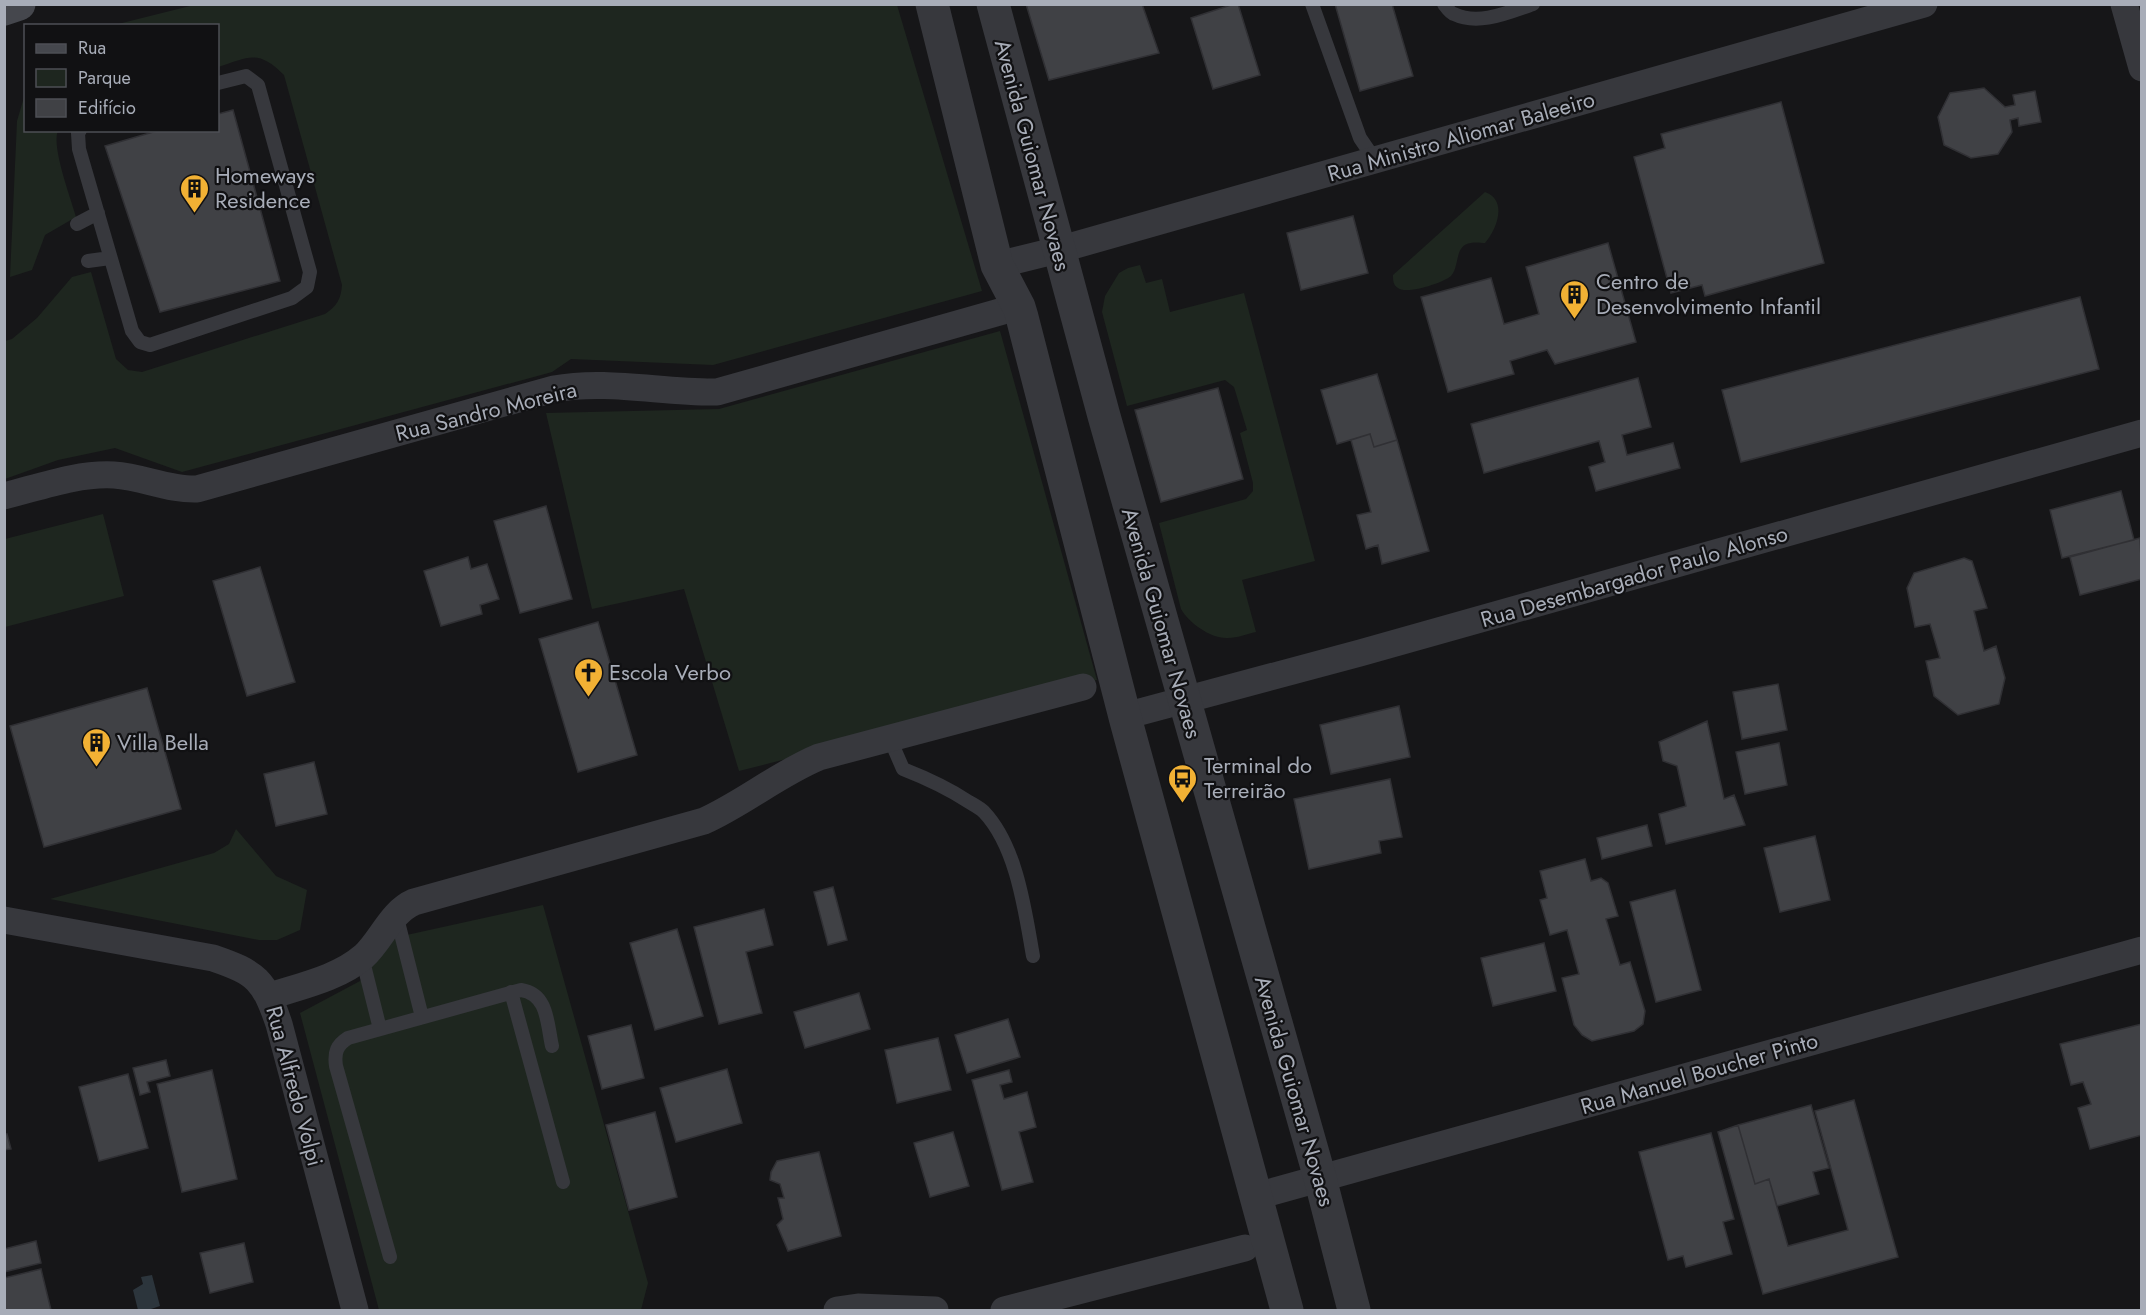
<svg xmlns="http://www.w3.org/2000/svg" width="2146" height="1315" font-family="Jost,sans-serif">
  <style>
    .green { fill: #1e261f }
    .water { fill: #2c353c }
    .building { fill: #404145; stroke: #303034; stroke-width: 1.5 }
    .lines { fill: none; stroke-linecap: round; stroke-linejoin: round }
    .service { stroke: #37383d; stroke-width: 14 }
    .minor { stroke: #37383d; stroke-width: 27 }
    .tertiary { stroke: #37383d; stroke-width: 33 }
    .secondary { stroke: #45474d; stroke-width: 33 }
    .labels { text-anchor: middle; stroke-width: 4.5; stroke-linejoin: round; paint-order: stroke }
    .street-label { font-size: 22px; fill: #a8adb8; stroke: #111113 }
    .poi-label { font-size: 22px; fill: #a8adb8; stroke: #111113; text-anchor: start }
  </style>
  <rect width="100%" height="100%" fill="#161618"/>
  <path class="green" d="M198,4L897,5L982,291L713,365L571,359L552,372L182,472L115,448L58,460L5,479V341L12,339L37,318L72,277L91,272L116,359L128,370L142,372L325,314C337,306 341,299 342,285L284,75C258,49 249,57 218,67V26L114,25Z
    M25,94L26,130L58,131C51,146 71,199 76,217L45,235L32,270L10,277L17,121Z
    M1485,192C1508,200 1497,229 1485,243C1481,243 1475,242 1471,243C1454,245 1460,266 1451,276C1443,283 1406,295 1398,288C1393,285 1393,280 1393,275Z
    M1140,265L1146,283L1162,279L1170,312L1244,293L1315,561L1242,580L1256,632C1247,634 1237,638 1228,638C1211,639 1189,623 1181,609L1159,523L1246,499L1253,491V483L1240,433L1247,430L1234,387L1225,380L1127,406L1102,312L1105,296L1119,273L1128,268Z
    M1000,331L1097,680L739,771L684,589L592,609L546,413L719,409Z
    M103,514L124,596L5,627V539Z
    M236,829L276,876L307,890L300,930L277,940H259L50,899L214,853L229,844Z
    M543,905L648,1283L641,1310H379L300,1013L360,981L393,938Z"/>
  <path class="water" d="M152,1275L160,1306L148,1310H138L133,1290L143,1284L141,1277Z"/>
  <path class="building" d="M1026,4H1142L1159,53L1049,80Z
    M1234,4H1238L1260,75L1213,89L1191,18Z
    M1335,4H1392L1413,76L1360,91Z
    M1984,88L2005,107L2015,105L2013,95L2035,91L2041,122L2019,126L2018,118L2010,120L2012,132L1998,154L1971,158L1944,145L1938,117L1950,93Z
    M1781,102L1824,263L1705,296L1702,285L1671,293L1634,157L1665,148L1661,134Z
    M233,110L280,281L160,312L105,146L160,130H218V114Z
    M1353,216L1368,273L1301,290L1287,233Z
    M1608,243L1636,342L1555,364L1547,350L1510,361L1514,374L1448,392L1421,297L1491,278L1504,324L1539,314L1526,267Z
    M2080,297L2099,369L1741,462L1722,390Z
    M1377,374L1397,440L1374,447L1370,434L1337,444L1321,390Z
    M1638,378L1651,427L1622,435L1627,455L1673,443L1680,468L1596,491L1589,467L1605,462L1599,441L1484,473L1471,424Z
    M1218,388L1243,479L1161,502L1135,410Z
    M1370,434L1374,447L1397,440L1429,551L1382,564L1378,545L1366,549L1357,515L1371,512L1351,440Z
    M2121,491L2134,540L2062,558L2050,510Z
    M546,506L572,599L520,613L494,521Z
    M2140,538L2142,579L2080,595L2070,557Z
    M468,557L471,569L487,564L499,599L480,605L482,614L441,626L424,571Z
    M1964,558L1972,561L1987,608L1974,611L1984,651L1996,646L2005,678L1999,704L1958,715L1934,696L1926,661L1940,658L1930,624L1915,627L1907,588L1914,573Z
    M260,567L295,682L247,696L213,581Z
    M598,622L637,755L578,772L539,639Z
    M1778,684L1787,730L1742,739L1733,692Z
    M147,688L181,809L44,847L10,726Z
    M1399,706L1410,757L1331,774L1320,725Z
    M1707,721L1724,799L1734,795L1745,825L1666,844L1659,814L1686,806L1677,766L1663,761L1659,742Z
    M1779,743L1787,785L1745,794L1736,752Z
    M314,762L327,814L276,826L264,774Z
    M1390,779L1402,837L1379,841L1381,853L1309,869L1294,799Z
    M1647,825L1652,846L1602,859L1597,838Z
    M1815,836L1830,900L1780,912L1764,848Z
    M1585,859L1591,881L1601,878L1608,883L1618,916L1606,919L1620,965L1630,962L1645,1011L1643,1024L1634,1031L1592,1041L1582,1035L1574,1025L1562,978L1579,974L1567,930L1550,935L1540,900L1547,898L1540,871Z
    M833,887L847,940L828,945L814,892Z
    M1675,890L1701,990L1656,1002L1630,902Z
    M764,909L773,945L746,952L762,1013L719,1024L694,927Z
    M677,929L703,1016L655,1030L630,943Z
    M1544,943L1556,991L1493,1006L1481,958Z
    M859,993L870,1029L805,1048L794,1012Z
    M1008,1019L1020,1057L967,1073L955,1035Z
    M2142,1024V1135L2090,1149L2078,1108L2091,1104L2083,1082L2071,1085L2060,1044Z
    M631,1025L644,1078L602,1089L588,1036Z
    M938,1038L951,1090L897,1103L885,1050Z
    M166,1060L170,1076L147,1082L150,1092L140,1095L133,1068Z
    M727,1069L742,1123L676,1142L660,1088Z
    M212,1070L237,1179L182,1192L157,1084Z
    M1009,1070L1012,1082L1000,1085L1004,1099L1027,1092L1036,1127L1019,1132L1033,1182L1002,1190L972,1080Z
    M128,1074L148,1148L99,1161L79,1087Z
    M1854,1100L1898,1257L1763,1294L1718,1132L1738,1125L1755,1184L1769,1179L1788,1246L1848,1230L1815,1111Z
    M1811,1105L1829,1168L1813,1172L1819,1194L1777,1206L1769,1179L1755,1184L1738,1125Z
    M655,1112L677,1197L629,1210L606,1125Z
    M953,1132L969,1186L930,1197L914,1143Z
    M1711,1133L1734,1219L1723,1222L1732,1254L1686,1267L1683,1256L1668,1260L1639,1152Z
    M4,1134H7L11,1149L4,1150Z
    M819,1152L841,1236L788,1251L777,1225L783,1219L778,1198H784L780,1184L770,1180L771,1172L777,1161Z
    M36,1241L41,1263L4,1272V1249Z
    M244,1243L253,1282L210,1293L200,1253Z
    M41,1269L51,1310H4V1278Z"/>
  <g class="lines">
    <path class="service" d="M1312,4L1360,138L1375,160
      M1444,4C1447,8 1450,13 1454,14C1479,26 1509,12 1533,4
      M80,130L78,133L79,149L132,331L140,342L150,345L292,298L307,287L310,272L258,85L246,76L218,83
      M77,224L98,213
      M88,261L110,258
      M890,739L903,769C926,778 948,788 969,802C974,805 980,808 984,812C1017,847 1025,911 1033,956
      M396,914L422,1017
      M362,957L380,1029
      M511,992L563,1182
      M390,1257L336,1066C334,1052 337,1045 348,1038L521,990C548,994 547,1023 552,1046"/>
    <path class="minor" d="M2124,4L2142,68
      M997,265L1058,250L1924,4
      M4,496C40,487 77,473 114,475C143,477 169,490 197,489L554,389C607,379 663,393 717,392L1003,311
      M1125,716L1360,653L2142,433
      M4,920L213,958C257,973 264,980 279,1024L355,1310
      M270,996C301,986 339,978 364,956C382,939 391,912 414,902L704,821C744,803 778,774 819,757L1083,687
      M1257,1196L2142,950
      M837,1310L858,1307L935,1310
      M1004,1310L1245,1248"/>
    <path class="tertiary" d="M932,4L997,265L1019,307L1022,317L1126,721L1287,1310
      M993,4L1104,416L1320,1178L1354,1310"/>
    <path class="secondary" d="M4,9L19,4"/>
  </g>
  <defs>
    <symbol id="building-pin" viewBox="-11 -11 22 30"><path d="M0 17L-7.5 6A9.5 9.5 0 1 1 7.5 6Z" fill="#f2b134" stroke="#111113"/><path d="M-4-6H4V6H1V3H-1V6H-4ZM-2.5-4.3h1.7v1.8h-1.7ZM.8-4.3h1.7v1.8H.8ZM-2.5-1h1.7V.8h-1.7ZM.8-1h1.7V.8H.8Z" fill="#111"/></symbol>
    <symbol id="church-pin" viewBox="-11 -11 22 30"><path d="M0 17L-7.5 6A9.5 9.5 0 1 1 7.5 6Z" fill="#f2b134" stroke="#111113"/><path d="M-1.2-6h2.4v3.5h3.3v2.4h-3.3V6h-2.4V-.1h-3.3v-2.4h3.3Z" fill="#111"/></symbol>
    <symbol id="bus-pin" viewBox="-11 -11 22 30"><path d="M0 17L-7.5 6A9.5 9.5 0 1 1 7.5 6Z" fill="#f2b134" stroke="#111113"/><path d="M-5-6H5V4H4V6H2V4H-2V6H-4V4H-5ZM-3.5-4V0h7V-4ZM-3.5 1.2v1.5H-2V1.2ZM2 1.2v1.5H3.5V1.2Z" fill="#111"/></symbol>
  </defs>
  <g fill-rule="evenodd">
    <use href="#building-pin" x="178" y="172" width="33" height="45"/>
    <use href="#building-pin" x="1558" y="278" width="33" height="45"/>
    <use href="#church-pin" x="572" y="656" width="33" height="45"/>
    <use href="#building-pin" x="80" y="726" width="33" height="45"/>
    <use href="#bus-pin" x="1166" y="762" width="33" height="45"/>
  </g>
  <g class="labels">
    <g class="street-label">
      <text transform="translate(1461 136) rotate(-16)" y="8">Rua Ministro Aliomar Baleeiro</text>
      <text transform="translate(1033 155) rotate(75)" y="8">Avenida Guiomar Novaes</text>
      <text transform="translate(486 411) rotate(-14)" y="8">Rua Sandro Moreira</text>
      <text transform="translate(1634 576) rotate(-16)" y="8">Rua Desembargador Paulo Alonso</text>
      <text transform="translate(1162 623) rotate(74)" y="8">Avenida Guiomar Novaes</text>
      <text transform="translate(1699 1073) rotate(-16)" y="8">Rua Manuel Boucher Pinto</text>
      <text transform="translate(295 1086) rotate(75)" y="8">Rua Alfredo Volpi</text>
      <text transform="translate(1295 1091) rotate(74)" y="8">Avenida Guiomar Novaes</text>
    </g>
    <g class="poi-label">
      <text x="215" y="183">Homeways<tspan x="215" dy="25">Residence</tspan></text>
      <text x="1596" y="289">Centro de<tspan x="1596" dy="25">Desenvolvimento Infantil</tspan></text>
      <text x="609" y="680">Escola Verbo</text>
      <text x="117" y="750">Villa Bella</text>
      <text x="1204" y="773">Terminal do<tspan x="1204" dy="25">Terreirão</tspan></text>
    </g>
  </g>
  <rect width="2146" height="1315" fill="none" stroke="#a8adb8" stroke-width="12"/>
  <rect x="24" y="24" width="195" height="108" fill="#111113" stroke="#4d4f55" stroke-width="1.5"/>
  <rect x="36" y="44" width="30" height="9" fill="#45474d" stroke="#4d4f55" stroke-width="1.5"/>
  <text x="78" y="54" font-size="18" fill="#a8adb8">Rua</text>
  <rect x="36" y="69" width="30" height="18" fill="#1e261f" stroke="#4d4f55" stroke-width="1.5"/>
  <text x="78" y="84" font-size="18" fill="#a8adb8">Parque</text>
  <rect x="36" y="99" width="30" height="18" fill="#404145" stroke="#4d4f55" stroke-width="1.5"/>
  <text x="78" y="114" font-size="18" fill="#a8adb8">Edifício</text>
</svg>
